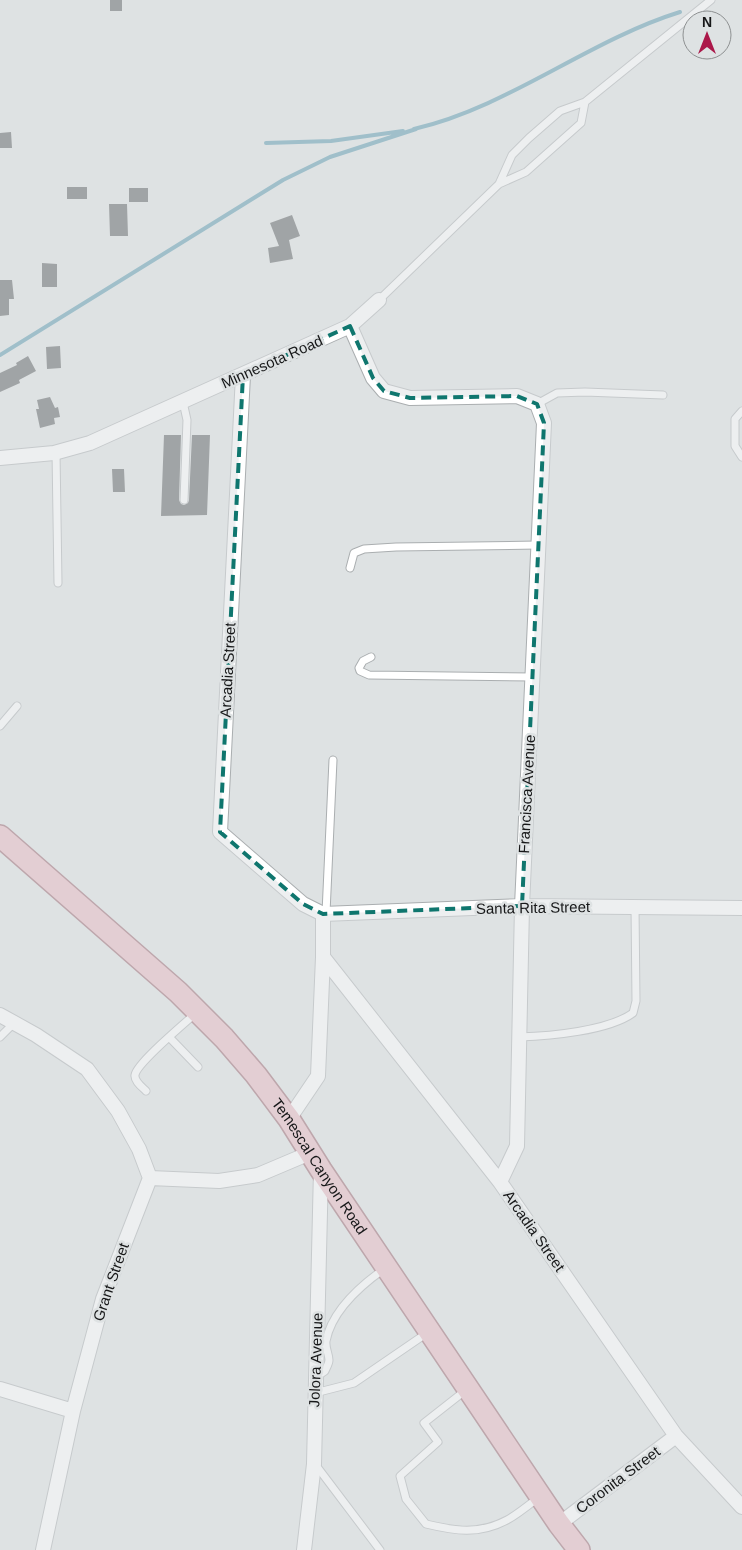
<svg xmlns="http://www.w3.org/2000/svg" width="742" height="1550" font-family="Helvetica,sans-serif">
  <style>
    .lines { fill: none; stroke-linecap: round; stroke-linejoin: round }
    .stream { stroke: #5496ab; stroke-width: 4 }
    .building { fill: #565a5b }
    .service-casing { stroke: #aaaeb0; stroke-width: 9 }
    .minor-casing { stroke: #aaaeb0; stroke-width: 16 }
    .primary-casing { stroke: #965f69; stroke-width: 24 }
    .service { stroke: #fff; stroke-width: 7 }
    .minor { stroke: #fff; stroke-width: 14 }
    .primary { stroke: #e9b6bf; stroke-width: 21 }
    .marked { fill: none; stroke: #0f766e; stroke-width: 4; stroke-dasharray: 10 6; stroke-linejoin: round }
    .labels { text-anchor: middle; stroke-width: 5; stroke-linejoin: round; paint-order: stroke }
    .street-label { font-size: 15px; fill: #171819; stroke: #dee2e3 }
  </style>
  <rect width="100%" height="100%" fill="#dee2e3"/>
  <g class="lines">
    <path class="stream" d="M414,129C509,107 587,41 680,12
      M266,143L331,141L403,131
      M0,355L283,180L330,157L416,129"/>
  </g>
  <path class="building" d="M110,0H122V11H110Z
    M11,132L12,148H0V133Z
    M67,187H87V199H67Z
    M129,188H148V202H129Z
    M109,204H127L128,236H110Z
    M292,215L300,236L289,240L293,259L270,263L268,248L279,246L270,223Z
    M42,263L57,264V287H42Z
    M0,280H12L14,299H9V315L0,316Z
    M60,346L61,368L47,369L46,347Z
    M28,356L36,371L19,380L20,383L0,392V373L17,365L16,363Z
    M50,397L55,408L58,407L60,417L54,418L55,424L40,428L36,409H39L37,400Z
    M164,435H181L179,500L181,504L184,505L188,503L189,500L192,435H210L207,515L161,516Z
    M112,469H124L125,492H113Z"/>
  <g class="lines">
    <defs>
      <path id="service" d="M499,184L512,155L529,138L560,111L585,102L711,0
        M379,300L499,184L526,172L581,123L585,102
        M183,402L187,420L184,500
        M537,404L557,393L585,392L663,395
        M742,411L735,419V446L742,457
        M56,452L58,583
        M350,568L354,553L364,549L396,547L538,545
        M371,657L363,661L359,668L360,671L369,675L532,677
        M0,726L17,706
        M326,913L333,760
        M0,1037L14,1023
        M519,1037C550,1036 608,1031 633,1013L636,1001L635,907
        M170,1038L198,1067
        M146,1091C142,1087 134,1081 135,1075C137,1063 184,1024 196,1013
        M316,1377L325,1371C326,1368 329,1364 329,1360C329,1354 325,1348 326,1341C332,1310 360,1286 384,1269
        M466,1390L424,1423L438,1442L400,1476L406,1499L426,1524C455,1531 479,1535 507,1520C518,1514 529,1505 539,1497
        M315,1393L354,1383L427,1333
        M315,1464L380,1550"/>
      <path id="minor" d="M350,326L373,378L384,391L410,398L517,396L537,404L544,423L522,906L517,1146L500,1182
        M243,375L220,832L303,904L323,914
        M0,458L54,453L90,443L350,326L379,300
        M323,914L522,906L742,908
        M323,957L500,1182L676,1436L742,1507
        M0,1015L36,1035L87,1069L118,1111L139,1149L150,1178
        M289,1119L318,1076L323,957V914
        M150,1178L219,1181L258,1175L310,1153
        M0,1389L73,1411
        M559,1524L676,1436
        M43,1550L73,1411L103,1299L150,1178
        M304,1550L314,1464L321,1170"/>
      <g id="primary">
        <path id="s1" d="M0,836L178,992L224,1038L256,1075L289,1119L321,1170L559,1524L579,1550"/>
      </g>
    </defs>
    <use href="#service" class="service-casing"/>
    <use href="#minor" class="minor-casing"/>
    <use href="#primary" class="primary-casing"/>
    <use href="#service" class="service"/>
    <use href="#minor" class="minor"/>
    <use href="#primary" class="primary"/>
  </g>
  <path d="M0 0H742V1550H0ZM350,326L373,378L384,391L410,398L517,396L537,404L544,423L522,906L323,914L303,904L220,832L243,375Z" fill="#dee2e3" fill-opacity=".55" fill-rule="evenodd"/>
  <path class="marked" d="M350,326L373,378L384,391L410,398L517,396L537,404L544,423L522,906L323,914L303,904L220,832L243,375Z"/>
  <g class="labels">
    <g class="street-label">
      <text transform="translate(272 362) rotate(-24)" y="5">Minnesota Road</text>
      <text transform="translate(228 670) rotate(-87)" y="5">Arcadia Street</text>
      <text transform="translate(527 794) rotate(-87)" y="5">Francisca Avenue</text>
      <text transform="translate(533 908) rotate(-1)" y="5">Santa Rita Street</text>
      <text dy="5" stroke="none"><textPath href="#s1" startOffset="462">Temescal Canyon Road</textPath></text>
      <text transform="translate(534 1231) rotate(55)" y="5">Arcadia Street</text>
      <text transform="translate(111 1282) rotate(-71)" y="5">Grant Street</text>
      <text transform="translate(316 1360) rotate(-88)" y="5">Jolora Avenue</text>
      <text transform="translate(618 1480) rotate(-37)" y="5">Coronita Street</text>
    </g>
  </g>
  <g transform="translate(707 35)"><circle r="24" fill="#dee2e3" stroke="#8e9192"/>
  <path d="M0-4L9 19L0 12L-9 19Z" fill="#ab1749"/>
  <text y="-8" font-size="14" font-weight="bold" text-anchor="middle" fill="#171819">N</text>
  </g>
</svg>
